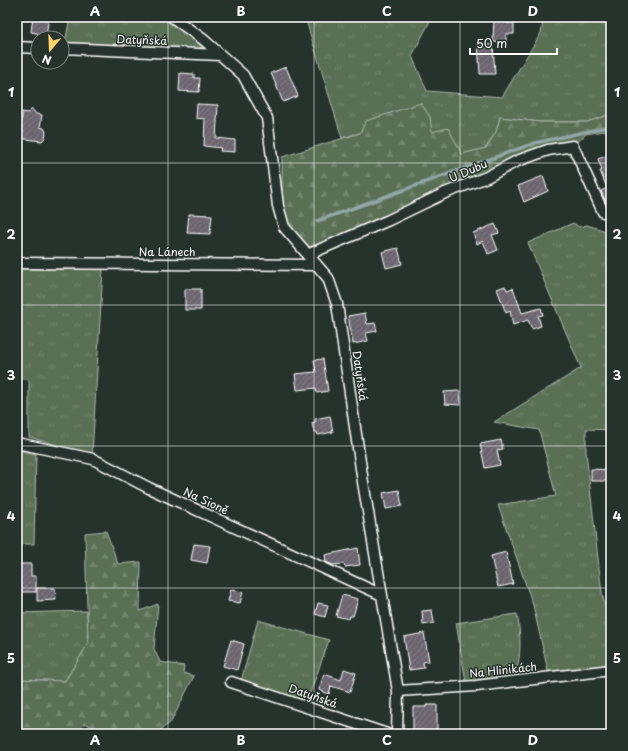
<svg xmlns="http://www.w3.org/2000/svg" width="628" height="751" font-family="'Playpen Sans',sans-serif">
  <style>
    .grass { fill: url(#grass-tufts); stroke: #acb8aa }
    .forest { fill: url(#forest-firs); stroke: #acb8aa }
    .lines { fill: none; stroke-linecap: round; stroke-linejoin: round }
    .stream { stroke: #91a7a6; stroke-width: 3.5 }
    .building { fill: url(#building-hatch); stroke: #fff }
    .street-casing { stroke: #fff; stroke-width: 13 }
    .street { stroke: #26332d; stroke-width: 10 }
    .grid { fill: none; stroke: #fff; stroke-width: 1; stroke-opacity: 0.55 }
    .labels { text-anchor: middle; stroke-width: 3; stroke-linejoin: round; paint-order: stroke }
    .street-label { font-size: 11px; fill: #fff; stroke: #26332d }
    .neatline { fill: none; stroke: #fff; stroke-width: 1.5 }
    .grid-label { font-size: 13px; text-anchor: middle; font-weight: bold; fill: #fff }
  </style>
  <defs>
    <pattern id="grass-tufts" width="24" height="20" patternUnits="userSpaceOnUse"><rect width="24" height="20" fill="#5a7055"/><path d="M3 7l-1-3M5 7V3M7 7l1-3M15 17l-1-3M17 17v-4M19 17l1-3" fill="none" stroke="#73856e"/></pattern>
    <pattern id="forest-firs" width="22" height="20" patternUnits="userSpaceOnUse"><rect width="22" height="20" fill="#5a7055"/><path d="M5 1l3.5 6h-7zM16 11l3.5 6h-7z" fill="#73856e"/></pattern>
    <pattern id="building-hatch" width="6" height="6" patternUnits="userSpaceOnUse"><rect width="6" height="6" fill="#6c656f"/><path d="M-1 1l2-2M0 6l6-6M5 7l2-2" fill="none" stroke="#827c85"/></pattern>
  </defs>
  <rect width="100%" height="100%" fill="#26332d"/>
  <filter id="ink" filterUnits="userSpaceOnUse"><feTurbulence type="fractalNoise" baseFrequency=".025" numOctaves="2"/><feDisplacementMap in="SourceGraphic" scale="8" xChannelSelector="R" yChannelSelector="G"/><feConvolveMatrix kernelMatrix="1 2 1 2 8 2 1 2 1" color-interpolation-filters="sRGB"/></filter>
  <g filter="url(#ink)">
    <path class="grass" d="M70,17H164L196,37L203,50L65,43Z
      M305,17H432L412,56L427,91L502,97L541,33L544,17H611V114L587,122H540L500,117L496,132L486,148L462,154L432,132L360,133L342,138Z
      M573,223L579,227L587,225L609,232L611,226V430L586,429V452L602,594L611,627V669L548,671L533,605L498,505L556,496L539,430L494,422L581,368L528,243Z
      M17,269H103L92,455L29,437V380L17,378Z
      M17,450L36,454L34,544H17Z
      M87,611L88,644L65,681L17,679V613Z
      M517,614C521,635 522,658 514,679L466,682L456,623Z
      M258,620L329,640L307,702L241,681Z"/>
    <path class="forest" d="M421,103L430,117L432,132L448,128L462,154L486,148L496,132L500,117L540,122H587L611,114V130L586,134L573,146L548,150L307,255L282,213V157L360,133L366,121Z
      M106,531L118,564L141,562L140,611L158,604L154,649L160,662L184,666L183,673L194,676L171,722L155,734H109L84,723L78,734H17V679L65,681L88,644L85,533Z"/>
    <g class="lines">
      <path class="stream" d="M317,221L535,143L611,126"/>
    </g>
    <path class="building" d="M33,17H49L46,35L31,32Z
      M494,17H507V23H514V34H506V42H493Z
      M478,44L493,45L495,74H480Z
      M286,67L298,96L283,102L271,73Z
      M180,73L194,74V78H200L199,92L179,91Z
      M197,104L218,105L216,138L235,140V152L220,151L221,148L204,146L205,119L196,118Z
      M32,109L36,114L42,115L40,127L44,128L46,132L45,138L42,141L17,138V125L19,119H22V112L28,113Z
      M611,154V200L606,202L601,191L607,188L600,171L602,170L598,159Z
      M543,176L548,191L524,202L518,186Z
      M189,214L212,215L210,234L187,233Z
      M495,224L499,233L492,235L498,250L488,254L483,241L477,244L473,233Z
      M398,248L402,264L386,268L382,252Z
      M505,286L507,290L513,288L522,313L541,308L543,315L538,316L541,326L532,329L528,320L513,325L510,311L506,313L497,289Z
      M185,289H201V310H185Z
      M365,313L367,324L375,323L377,331L366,333L368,341L353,344L348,316Z
      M323,359L328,391L317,393L316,388L297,390L295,374L316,372L314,360Z
      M460,391L461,405L445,404L444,392Z
      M330,416L333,432L318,435L317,432H314L312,423L315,422V419Z
      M501,440L503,449L497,450L500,465L485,468L480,444Z
      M591,469L611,470V481H591Z
      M399,490L402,506L386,509L383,493Z
      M194,544L210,546L207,563L191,560Z
      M358,548L360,565L345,567L344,564L333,565L326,562L325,555Z
      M506,552L513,584L498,587L491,556Z
      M17,564H31V576H36V592H17Z
      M37,588H55L56,600L37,601Z
      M231,590L243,592L240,603L228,601Z
      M342,595L358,599L353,616H350L349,619L336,616Z
      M318,603L328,605L325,617L315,614Z
      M432,610L434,623L423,625L422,611Z
      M424,633L429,661L423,662L424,668L409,670L404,637Z
      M231,640L244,644L237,670L223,666Z
      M344,669L356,673L350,692L331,686L329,694L319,690L324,674L341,680Z
      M426,705H437V730H432V734H422V730L413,731V707H426Z"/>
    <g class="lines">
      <defs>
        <path id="street" d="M172,17L204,40L243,75L267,118L278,206L284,227L328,278L337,304L363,482L398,691L397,734
          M17,47L38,48
          M62,48L220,55
          M307,255L389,220L445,193L487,177L517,161L548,150L573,146L603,212
          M17,263L316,265
          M17,443L93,459L149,488L382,595
          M231,682L387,734
          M398,691L476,686L611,670"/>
      </defs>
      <use href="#street" class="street-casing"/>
      <use href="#street" class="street"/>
    </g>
  </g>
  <path class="grid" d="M168,17V734M314,17V734M460,17V734M17,163H611M17,305H611M17,446H611M17,588H611"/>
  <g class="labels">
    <g class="street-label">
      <text transform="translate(142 40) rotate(2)" y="4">Datyňská</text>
      <text transform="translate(468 171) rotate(-23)" y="4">U Dubu</text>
      <text x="167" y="256">Na Lánech</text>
      <text transform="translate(360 376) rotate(82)" y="4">Datyňská</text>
      <text transform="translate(206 501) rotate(25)" y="4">Na Sioně</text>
      <text transform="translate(503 670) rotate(-6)" y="4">Na Hlinikách</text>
      <text transform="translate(313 696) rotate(19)" y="4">Datyňská</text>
    </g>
  </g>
  <rect width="628" height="751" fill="none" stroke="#26332d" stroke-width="44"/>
  <g transform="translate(50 50) rotate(199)"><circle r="19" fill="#26332d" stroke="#7d8581"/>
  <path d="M0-3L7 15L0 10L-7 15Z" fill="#ffd166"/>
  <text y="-6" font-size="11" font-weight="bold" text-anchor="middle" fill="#ffffff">N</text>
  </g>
  <path d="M470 48v6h87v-6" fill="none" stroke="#ffffff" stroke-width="2"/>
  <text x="476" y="48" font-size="12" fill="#ffffff" stroke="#26332d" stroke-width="3" paint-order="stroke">50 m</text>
  <rect x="22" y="22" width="584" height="707" class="neatline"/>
  <g class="grid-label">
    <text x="95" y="16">A</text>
    <text x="241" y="16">B</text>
    <text x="387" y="16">C</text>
    <text x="533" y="16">D</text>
    <text x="11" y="97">1</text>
    <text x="617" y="97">1</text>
    <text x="11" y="239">2</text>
    <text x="617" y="239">2</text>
    <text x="11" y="380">3</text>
    <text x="617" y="380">3</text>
    <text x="11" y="521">4</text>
    <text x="617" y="521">4</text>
    <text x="11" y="663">5</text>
    <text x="617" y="663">5</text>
    <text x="95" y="745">A</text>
    <text x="241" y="745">B</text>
    <text x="387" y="745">C</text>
    <text x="533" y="745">D</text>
  </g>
</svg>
